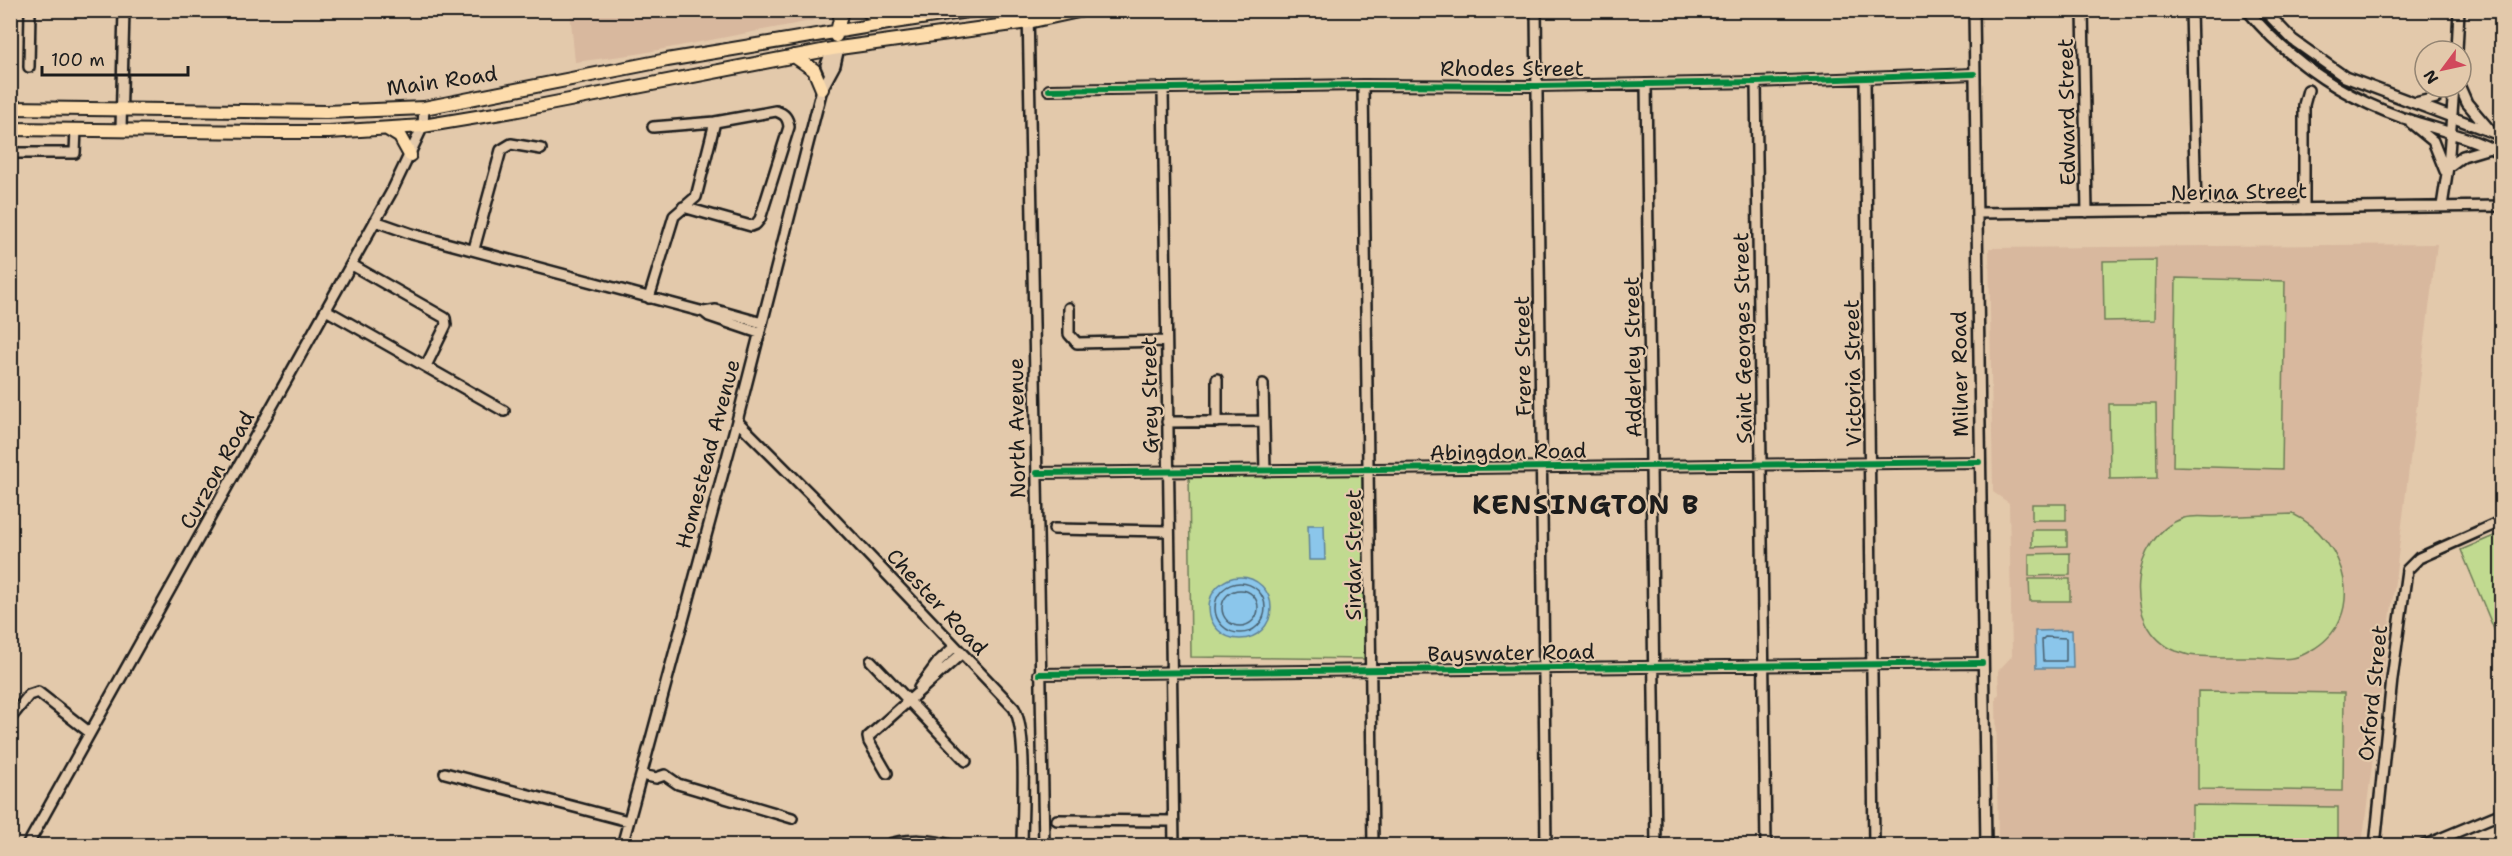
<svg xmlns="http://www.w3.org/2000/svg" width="2512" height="856" font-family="'Shantell Sans',sans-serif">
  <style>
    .built { fill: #d8b89e }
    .green { fill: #c1da90; stroke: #6e7b56; stroke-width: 1.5 }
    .water { fill: #8bc6eb; stroke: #5f8298; stroke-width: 1.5 }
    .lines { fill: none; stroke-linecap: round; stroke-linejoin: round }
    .shore { stroke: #48606f; stroke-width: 1.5 }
    .minor-casing { stroke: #1c1c1c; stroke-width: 14 }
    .major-casing { stroke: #1c1c1c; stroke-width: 16 }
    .minor { stroke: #e3c9ab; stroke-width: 9 }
    .major { stroke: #fddcac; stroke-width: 12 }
    .cycleway-casing { stroke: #e3c9ab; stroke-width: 10 }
    .cycleway { stroke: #00873e; stroke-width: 6 }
    .labels { text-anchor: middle; stroke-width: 4.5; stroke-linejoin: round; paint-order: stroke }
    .street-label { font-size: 21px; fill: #1c1c1c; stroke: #e3c9ab }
    .district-label { font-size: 27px; font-weight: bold; letter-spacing: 1.5px; fill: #1c1c1c; stroke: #e3c9ab }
  </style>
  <rect width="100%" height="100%" fill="#e3c9ab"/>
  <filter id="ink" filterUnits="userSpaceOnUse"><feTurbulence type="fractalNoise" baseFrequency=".0167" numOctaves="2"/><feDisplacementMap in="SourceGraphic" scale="12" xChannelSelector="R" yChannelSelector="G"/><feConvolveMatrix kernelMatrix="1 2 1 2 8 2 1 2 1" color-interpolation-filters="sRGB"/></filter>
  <g filter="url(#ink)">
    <path class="built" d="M570,11V10L831,11L825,16L811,21L637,54L575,62Z
      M2437,244L2362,845H1998L1996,697L1999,694L1998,671L2012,656L2009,503L1993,492L1989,248Z"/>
    <path class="green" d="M2156,260L2155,320L2104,321L2103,261Z
      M2176,278L2285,281L2282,469L2173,466Z
      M2109,404H2156L2157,478L2110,479Z
      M1372,466L1369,659L1191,657L1189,469Z
      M2032,504H2066V520H2032Z
      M2293,514C2346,539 2370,618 2310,651C2305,654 2299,657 2293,658C2282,660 2268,658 2257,657C2235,657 2211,658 2189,655C2185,654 2180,652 2176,651C2121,628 2129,536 2184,518C2193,515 2206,517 2216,517C2241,516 2267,515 2293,514Z
      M2032,530H2067V546L2032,547Z
      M2501,533V646L2461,550Z
      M2070,553V575L2029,576V554Z
      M2029,579H2070V601H2030Z
      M2198,691L2344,693L2343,791L2198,789Z
      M2192,805L2338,807V845H2192Z"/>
    <path class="water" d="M1308,525H1324L1325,560H1309Z
      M1209 608a31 31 0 1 1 62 0a31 31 0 1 1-62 0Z
      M2072,630L2073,668H2036L2035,631Z"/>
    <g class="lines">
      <path class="shore" d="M1215 608a25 25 0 1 1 50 0a25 25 0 1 1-50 0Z
        M1222 608a18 18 0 1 1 36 0a18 18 0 1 1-36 0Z
        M2045,637L2066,638V661H2043L2042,640Z"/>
      <defs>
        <path id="minor" d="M1028,10L1044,846
          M1536,10L1546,846
          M1974,10L1986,846
          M2083,10L2087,212
          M2191,10L2196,210
          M2247,10C2289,61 2341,96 2403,118C2437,129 2470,137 2502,154
          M2264,10L2293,40L2345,77L2502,136
          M2457,51L2459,10
          M29,67L30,10
          M829,72L826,65L832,49
          M1865,79L1874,846
          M1756,82L1766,846
          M1646,84L1656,846
          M1363,85L1373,846
          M2460,87L2467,103L2489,129
          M1163,89L1174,846
          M1049,90L1363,85L1537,86L1756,82L1974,74
          M2415,103L2436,98L2446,87
          M2411,123L2433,141L2445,171
          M653,127L715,122
          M121,129L124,10
          M10,153H75L76,129
          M2448,167L2463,156L2490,148
          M2442,206L2448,167L2454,87
          M2304,209V105L2308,90
          M1977,213L2502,206
          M375,221L412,234L704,312L709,316L759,333
          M474,249L501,150L511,144L541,149
          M352,265L445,318L446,325L426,366
          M649,298L674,216L696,197L715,122L776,111C785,114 788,118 789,127L760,219L756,224L751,226L683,207
          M1069,308V334L1077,343L1166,341
          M326,310L504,411
          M704,312L716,310L762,323
          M1263,384L1265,471
          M737,421L820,504L1014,708C1028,732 1022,815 1022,846
          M1167,422L1264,421
          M1217,422V379
          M1037,473L1979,462
          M1054,529L1168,531
          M871,661L966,761
          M1039,674L1982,663
          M919,688L939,661L954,647
          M10,719L29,695L38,692L89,732
          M445,773L628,821
          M887,773L869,742L868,737L961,654
          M642,775L656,778L665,775L678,784L792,818
          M1057,820L1173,821
          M27,846L392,191L423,126L424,108
          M622,846L737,421L822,89L835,65L839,48
          M885,846C903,838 935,839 953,846
          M2375,846L2392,679L2407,570L2419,558L2502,521
          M2423,846L2502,813"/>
        <path id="major" d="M866,10L879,19L889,21
          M836,36L842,10
          M794,56L814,70L822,89
          M10,108L326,112L424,108L667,60L894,22L974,10
          M10,129L271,132H329L423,126L513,111L832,49L1028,22L1083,10
          M387,129L400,137L410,155"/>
      </defs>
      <use href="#minor" class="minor-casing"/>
      <use href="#major" class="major-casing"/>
      <use href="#minor" class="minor"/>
      <use href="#major" class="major"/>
      <defs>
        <path id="cycleway" d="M1049,90L1363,85L1537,86L1756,82L1974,74
          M1037,473L1979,462
          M1039,674L1982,663"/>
      </defs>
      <use href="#cycleway" class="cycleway-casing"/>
      <use href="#cycleway" class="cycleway"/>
    </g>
  </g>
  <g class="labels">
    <g class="street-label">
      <text x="1512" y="76">Rhodes Street</text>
      <text transform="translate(442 81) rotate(-8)" y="7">Main Road</text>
      <text transform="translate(2067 112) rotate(-91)" y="7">Edward Street</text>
      <text transform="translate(2239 192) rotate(-1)" y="7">Nerina Street</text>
      <text transform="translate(1743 338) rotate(-91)" y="7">Saint Georges Street</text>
      <text transform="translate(1523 356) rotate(-91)" y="7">Frere Street</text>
      <text transform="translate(1633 357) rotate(-91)" y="7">Adderley Street</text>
      <text transform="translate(1853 373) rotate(-91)" y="7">Victoria Street</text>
      <text transform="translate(1960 374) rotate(-91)" y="7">Milner Road</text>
      <text transform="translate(1150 395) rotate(-91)" y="7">Grey Street</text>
      <text transform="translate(1017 428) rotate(-91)" y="7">North Avenue</text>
      <text transform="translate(1508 452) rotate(-1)" y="7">Abingdon Road</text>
      <text transform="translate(708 454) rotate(-75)" y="7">Homestead Avenue</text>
      <text transform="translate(217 470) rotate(-61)" y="7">Curzon Road</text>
      <text transform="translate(1354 555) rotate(-90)" y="7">Sirdar Street</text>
      <text transform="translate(937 602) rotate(47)" y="7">Chester Road</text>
      <text transform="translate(1511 653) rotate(-1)" y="7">Bayswater Road</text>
      <text transform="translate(2373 693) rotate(-84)" y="7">Oxford Street</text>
    </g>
    <g class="district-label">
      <text x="1586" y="514">KENSINGTON B</text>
    </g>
  </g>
  <rect width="2512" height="856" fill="none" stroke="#e3c9ab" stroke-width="36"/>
  <rect x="18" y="18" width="2476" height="820" fill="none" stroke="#1c1c1c" stroke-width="2" filter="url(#ink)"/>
  <g transform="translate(2443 69) rotate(237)"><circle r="28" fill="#e3c9ab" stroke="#938472" stroke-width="1.5"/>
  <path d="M0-4.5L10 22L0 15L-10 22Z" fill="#d1495b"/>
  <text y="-9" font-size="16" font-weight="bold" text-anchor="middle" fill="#1c1c1c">N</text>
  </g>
  <path d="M42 66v9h146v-9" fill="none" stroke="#1c1c1c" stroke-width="3"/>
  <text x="51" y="66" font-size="18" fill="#1c1c1c" stroke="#e3c9ab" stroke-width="4.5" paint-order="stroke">100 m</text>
</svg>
